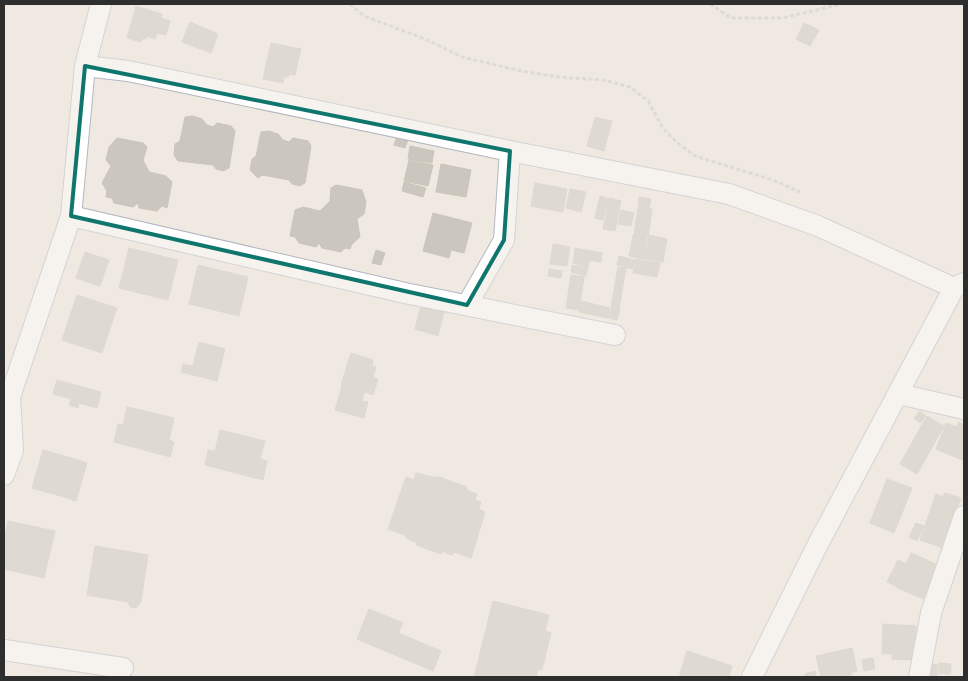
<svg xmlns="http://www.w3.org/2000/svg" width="968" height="681" font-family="'Work Sans',sans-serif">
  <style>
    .building { fill: #cbc7bf; stroke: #cbc5ba }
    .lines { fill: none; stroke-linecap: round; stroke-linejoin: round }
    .street-casing { stroke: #b4b7c1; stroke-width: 22 }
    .path { stroke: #c9c9c9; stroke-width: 3; stroke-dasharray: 4 2.5; stroke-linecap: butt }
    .street { stroke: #fff; stroke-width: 20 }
    .marked { fill: none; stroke: #0f766e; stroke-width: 4; stroke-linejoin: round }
  </style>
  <rect width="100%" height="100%" fill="#efe9e1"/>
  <path class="building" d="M136,6L162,14L161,18L170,21L166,35L157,33L155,39L147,36L146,39L143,38L141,42L127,38Z
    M190,22L218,34L211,53L182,42Z
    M804,23L819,30L810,46L796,39Z
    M271,43L301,49L295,75L289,74L288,77H284L283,83L263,79Z
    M193,116L202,119L207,125L213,127L217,123L231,126L235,131L229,168L223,171L216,169L213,165L178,161L174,155L175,144L180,141L185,117Z
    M595,117L612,121L604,151L587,146Z
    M269,131L278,134L283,140L289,142L293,138L308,141L311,146L305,183L300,186L292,184L289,180L262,175L258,178L250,170L252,159L256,156L261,132Z
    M398,133L409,137L405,148L394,145Z
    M117,138L143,143L147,147L143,160L149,172L166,176L172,182L167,208L162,206L157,211L139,208L138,203L133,207L114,203L112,198L106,197L107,191L102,183L111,166L106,160L109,147Z
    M410,146L434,151L432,163L408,159Z
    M409,160L433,165L428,186L404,181Z
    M441,164L471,170L466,197L436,192Z
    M404,182L426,188L423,197L402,191Z
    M535,183L567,189L563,212L531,206Z
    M336,185L362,190L366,202L364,214L357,219L360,237L352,244L350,249L345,248L341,252L322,248L319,243L316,247L299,243L295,237L290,236L295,210L303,207L320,211L330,201L331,188Z
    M570,189L586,192L581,212L566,208Z
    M600,196L609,199L603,220L595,218Z
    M639,197L651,199L649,208L638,206Z
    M610,198L621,201L615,231L603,229Z
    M638,207L652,209L648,237L634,235Z
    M621,210L634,213L631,226L618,224Z
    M433,213L472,223L464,253L451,250L449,258L423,251Z
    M633,235L647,237L644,259L629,256Z
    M649,235L667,239L663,262L645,259Z
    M553,244L570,247L567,266L550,264Z
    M129,248L178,260L168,300L119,288Z
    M575,248L602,253L601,262L589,260L588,267L573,263Z
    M376,250L385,253L381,265L372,263Z
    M85,252L109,260L100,286L76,278Z
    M619,256L634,260L632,269L617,265Z
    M635,259L660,263L657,277L633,273Z
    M198,265L248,277L239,316L189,304Z
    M572,265L588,268L586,276L571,272Z
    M618,267L626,268L619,309L611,307Z
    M549,269L562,271L561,278L548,276Z
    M571,275L584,277L579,310L566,308Z
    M77,295L117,308L102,353L62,340Z
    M422,301L445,308L438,336L415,329Z
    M581,301L610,308L608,318L579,312Z
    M612,308L620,310L617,320L609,318Z
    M199,342L225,349L217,381L181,372L183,364L193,366Z
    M351,353L373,360L372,366L376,367L373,377L346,368Z
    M346,369L378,379L373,395L341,385Z
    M57,380L101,392L97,408L79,403L78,408L69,405L71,399L53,394Z
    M342,386L364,393L362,401L368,402L364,418L335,410Z
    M127,407L174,418L169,440L174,442L170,457L114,442L118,424L123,425Z
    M920,411L926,416L920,423L914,418Z
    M927,416L944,426L917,474L900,464Z
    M959,422L964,425V461L936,449L946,423L957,427Z
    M220,430L265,441L260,459L267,461L263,480L205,465L208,450L215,451Z
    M43,450L64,456L53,494L32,488Z
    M65,456L87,463L76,501L54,494Z
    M416,473L436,478V476L467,487L466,490L477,494L475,500L481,502L479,509L485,512L471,558L454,552L452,555L442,551L441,554L416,545L417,543L406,538L407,536L388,529L406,477L414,480Z
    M887,479L912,488L894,533L870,523Z
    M945,493L961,498L943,548L920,540L936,494L943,497Z
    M8,521L55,531L44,578L4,569V540Z
    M916,523L924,526L917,541L909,537Z
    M95,546L148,555L141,602L136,608L130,607L128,602L87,595Z
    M911,553L938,565L923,599L896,587Z
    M898,560L906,564L896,586L887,582Z
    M493,601L549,615L545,631L551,633L542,670L538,669L536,677H474Z
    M369,609L403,623L398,633L441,651L433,671L357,639Z
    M883,624L916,626L915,660L892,659V654H882Z
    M852,648L857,671L851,673L852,677H821L816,656Z
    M687,651L732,666L729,677H679Z
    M873,658L875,669L864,671L862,660Z
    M939,663L951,664L950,674H939Z
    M931,664L938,665L937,677L929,676Z
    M815,671L816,677H805V674Z"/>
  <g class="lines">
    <defs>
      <path id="street" d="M85,66L128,71L510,151L729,194L818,226L954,288
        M71,216L405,293L615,335
        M467,305L504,240L510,151
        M899,394L964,409
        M4,396L10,397L13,450L4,475
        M10,397L71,216L85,66L101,4
        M4,650L123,668
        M752,677L818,544L954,288L964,283
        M919,677L931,613L964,516"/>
    </defs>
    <use href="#street" class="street-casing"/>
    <path class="path" d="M350,4L364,16L425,39L462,57L521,71L559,77L603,80L630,87L648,101L663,128L675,141L695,156L773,180L800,192
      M710,4L731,18H782L842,4"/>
    <use href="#street" class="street"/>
  </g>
  <path d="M0 0H968V681H0ZM85,66L510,151L504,240L467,305L71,216Z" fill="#efe9e1" fill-opacity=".55" fill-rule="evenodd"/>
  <path class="marked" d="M85,66L510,151L504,240L467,305L71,216Z"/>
  <rect width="968" height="681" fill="none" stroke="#2e2e2e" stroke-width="10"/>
</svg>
